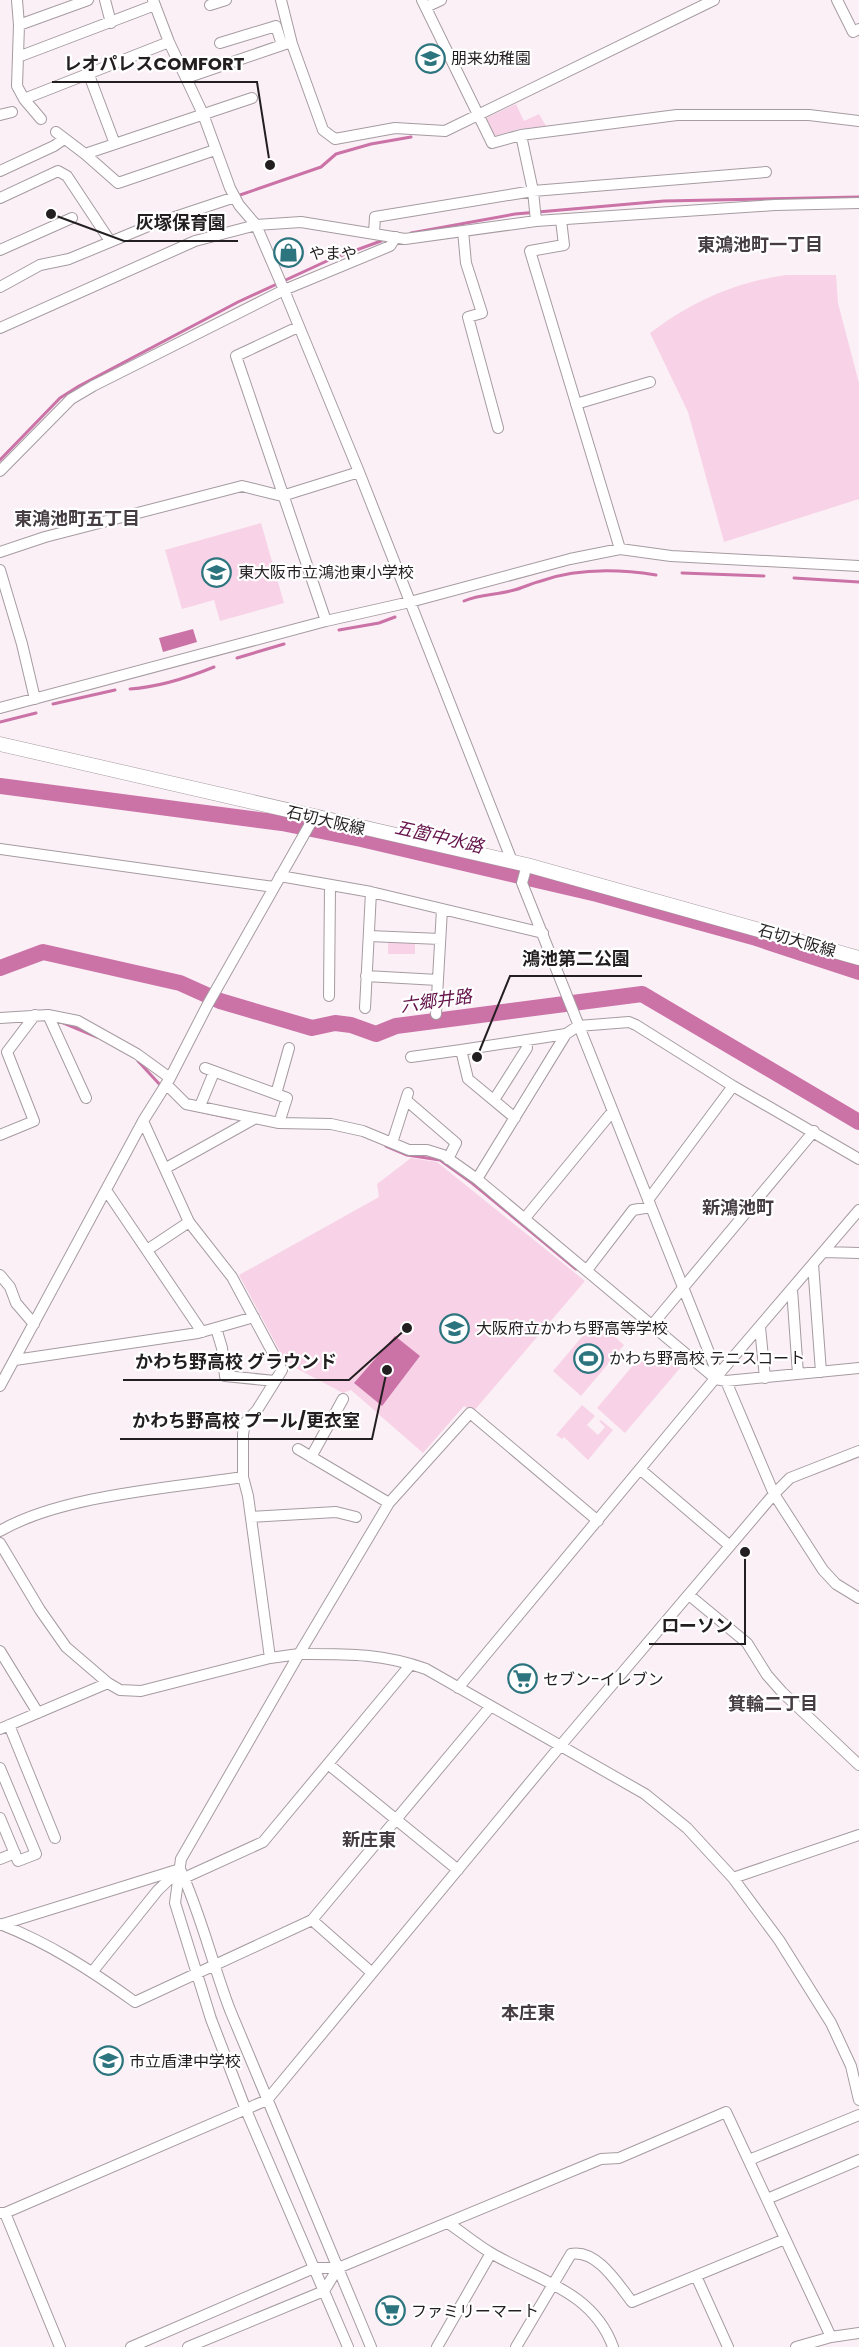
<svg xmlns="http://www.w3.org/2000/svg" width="859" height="2347" font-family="Poppins,'Noto Sans JP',sans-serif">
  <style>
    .green { fill: #f8d3e7 }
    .water { fill: #cb72a7 }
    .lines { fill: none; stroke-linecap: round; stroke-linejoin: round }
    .stream { stroke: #cb72a7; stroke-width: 3 }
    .river { stroke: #cb72a7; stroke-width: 16 }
    .minor-casing { stroke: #a59ba1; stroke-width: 12 }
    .major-casing { stroke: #a59ba1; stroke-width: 15 }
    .minor { stroke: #fff; stroke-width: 10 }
    .major { stroke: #fff; stroke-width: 14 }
    .labels { text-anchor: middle; stroke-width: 4.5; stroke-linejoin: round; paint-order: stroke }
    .poi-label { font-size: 16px; fill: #231f21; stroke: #fff; text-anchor: start }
    .street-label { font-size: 16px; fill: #231f21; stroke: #fff }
    .neighbourhood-label { font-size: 18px; font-weight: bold; fill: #453d41; stroke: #fff }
    .water-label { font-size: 18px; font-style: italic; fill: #65144b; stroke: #fff }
    .leader { fill: none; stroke: #231f21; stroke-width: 2 }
    .callout-dot { fill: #231f21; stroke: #fff; stroke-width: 2 }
    .callout-label { font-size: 18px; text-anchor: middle; font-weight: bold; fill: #231f21; stroke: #fff; stroke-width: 4.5; stroke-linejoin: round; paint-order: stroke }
  </style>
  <rect width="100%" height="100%" fill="#fbf0f6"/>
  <path class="green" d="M516,104L524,121L539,114L546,126L519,129L494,136L484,119Z
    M786,275H836L838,303L859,383V499L724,542L688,412L650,333C693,301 733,283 786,275Z
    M261,523L284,603L220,621L214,600L182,609L165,550Z
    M388,940H415V954H388Z
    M411,1158L437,1162L585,1281L473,1412L464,1406L423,1453L351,1390L343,1393L286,1363L239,1275L379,1197L377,1184Z
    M596,1320L624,1345L581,1396L553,1371Z
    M640,1357L644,1359L675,1362L681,1367L625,1433L597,1408Z
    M582,1405L595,1416L587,1425L598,1435L605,1427L599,1421L601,1420L613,1430L588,1460L564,1437L562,1439L556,1435Z"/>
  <path class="water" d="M193,629L197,642L163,652L159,638Z
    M395,1336L420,1356L382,1406L354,1383Z"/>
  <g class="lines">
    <path class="stream" d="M240,195L321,167L336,154L371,144L411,137
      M411,233L515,214L664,201L859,197
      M0,460L60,398L79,386L238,302L329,260L381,241
      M682,573L764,576
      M794,578L859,582
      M464,601C480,594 498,595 514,590C523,588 532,583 541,581C578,568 618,569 656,575
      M339,630L379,623L395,617
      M237,658L284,644
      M130,689C159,687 187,678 214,667
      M53,704L115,690
      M0,722L36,713
      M61,1022L97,1037
      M138,1061L162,1087
      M190,1109L231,1118
      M386,1146L407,1155L440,1160L472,1183L576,1269"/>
    <path class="river" d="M0,786L282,823L361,839L597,894L753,937L859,972
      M0,968L43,952L180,983L220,1001L312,1028L335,1023L351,1025L376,1034L396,1026L642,994L859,1122"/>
    <defs>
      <path id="minor" d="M17,0L19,25L17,86L24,99L41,119
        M105,0L111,23
        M153,0L169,42L203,114L230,188L239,205L256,225L284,290L359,472L512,861
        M281,0L292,44L323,130L335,139L395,128L445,131L714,0
        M422,0L492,143L521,135L533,191L536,221
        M837,0L853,32L859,29
        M210,5L226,0
        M426,7L441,0
        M19,25L88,0
        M220,43L276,26L282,45
        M18,57L155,5
        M89,75L115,144
        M186,78L291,42
        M24,99L169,42
        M0,115L12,112
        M56,132L85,154L252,98
        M521,135L677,115H809L859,121
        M85,154L118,183L215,150
        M0,171L54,146L64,139
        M0,198L58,171L67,176L110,241
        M561,220L564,245L530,251L620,549
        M463,231L466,263L482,313L468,317L498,428
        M374,233L375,217L533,191L766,172
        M0,250L72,218
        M0,287L40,265L69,259L151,225L235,197
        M298,327L236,356L326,621
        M0,328L195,241L256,225L301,222L405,239L536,221L775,205L859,203
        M576,404L650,382
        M0,471L71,399L93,386L284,290L390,246L396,237
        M0,552L45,537L242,486L282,496L359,472
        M0,570L22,644L35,699
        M0,708L326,621L410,602L570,559L620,549L671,556L859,566
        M0,849L274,887
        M527,865L522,883L718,1375
        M280,876L371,892L543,933
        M369,936L440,939
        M366,976L438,980
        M329,996L330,885
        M365,1008L371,892
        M436,1014L442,909
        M48,1015L86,1098
        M0,1018L48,1015L78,1021L137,1054L170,1078
        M411,1057L461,1050
        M166,1084L186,1104L279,1123L287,1098L205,1068
        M276,1094L289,1048
        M406,1100L456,1143L448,1159
        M494,1100L527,1048L526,1040
        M200,1106L214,1072
        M515,1118L468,1079L461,1050L566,1034
        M143,1121L189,1222L232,1277L282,1370L257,1410L245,1423L243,1434V1477L248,1496L270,1658
        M279,1123L331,1124L363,1131L409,1150H427L443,1155L477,1179
        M0,1135L34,1121L7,1052L35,1015
        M392,1143L408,1093
        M859,1159L733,1086L636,1025L629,1022L578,1026L566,1034L477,1179L716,1379L726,1381L859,1368
        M166,1168L254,1119
        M106,1190L202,1332
        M648,1200L733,1086
        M525,1218L612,1112
        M147,1250L189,1222
        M824,1252L859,1253
        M813,1264L821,1372
        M587,1270L633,1210L651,1207
        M0,1275L10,1287L16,1303L34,1324
        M792,1289L798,1374
        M652,1325L814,1131
        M760,1327L765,1378
        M216,1328L222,1348L225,1376L275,1381
        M15,1360L198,1333L254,1317
        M726,1381L774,1494L823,1570L836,1584L859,1598
        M0,1386L143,1121L170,1078L208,1004L314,817
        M298,1449L389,1503
        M311,1457L343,1399
        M641,1470L730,1546
        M251,1517L336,1512L356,1517
        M0,1531C62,1495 172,1488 243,1477
        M0,1543L40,1610L66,1647L108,1683L120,1690L141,1691L270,1658L299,1654L389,1503L470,1413L598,1521
        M689,1595L747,1643L767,1675L782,1692L859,1765
        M0,1651L38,1713
        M458,1688L718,1375L859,1210
        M9,1725L55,1838
        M0,1729L108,1683
        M328,1764L458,1870
        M0,1768L36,1854L18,1861L0,1818
        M0,1859L15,1853
        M180,1869C201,1914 212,1963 230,2010L371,2347
        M184,1878L263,1842L411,1664
        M733,1878L859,1835
        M312,1920L371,1972
        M0,1924C49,1943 92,1971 135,2002L312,1920L490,1707
        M0,1925L180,1869
        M93,1971L158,1890L178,1871
        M749,2160L859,2115
        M767,2199L859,2160
        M0,2213H5L267,2100L561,1745L774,1494L790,1478L859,1451
        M5,2213L60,2347
        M448,2223C463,2233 476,2244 491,2253C537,2280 593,2291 613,2347
        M696,2276L728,2347
        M131,2347L314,2268H338L601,2159L619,2158L726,2112L831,2337L859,2333
        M188,2347L324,2291L338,2268
        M348,2347L246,2110L211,2019L175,1903L181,1859L299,1654C346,1654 381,1653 426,1669L645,1794L687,1828L733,1878L779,1940L831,2023L851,2066L859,2100
        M437,2347L491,2253
        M516,2347L571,2254C597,2249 618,2284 632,2302L785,2239
        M796,2347L831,2337"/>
      <path id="major" d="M0,744L527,865L859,958"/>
    </defs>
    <use href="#minor" class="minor-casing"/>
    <use href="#major" class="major-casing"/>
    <use href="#minor" class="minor"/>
    <use href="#major" class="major"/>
  </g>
  <defs>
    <symbol id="school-ring" viewBox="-11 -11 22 22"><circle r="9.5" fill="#fff" stroke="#2c747e" stroke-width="1.5"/><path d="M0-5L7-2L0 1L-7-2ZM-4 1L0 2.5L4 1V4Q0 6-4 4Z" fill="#2c747e"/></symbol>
    <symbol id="shop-ring" viewBox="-11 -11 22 22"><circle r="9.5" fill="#fff" stroke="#2c747e" stroke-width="1.5"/><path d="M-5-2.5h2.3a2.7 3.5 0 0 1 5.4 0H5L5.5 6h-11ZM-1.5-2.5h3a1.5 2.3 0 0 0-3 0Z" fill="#2c747e"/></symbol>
    <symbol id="stadium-ring" viewBox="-11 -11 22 22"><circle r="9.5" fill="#fff" stroke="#2c747e" stroke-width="1.5"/><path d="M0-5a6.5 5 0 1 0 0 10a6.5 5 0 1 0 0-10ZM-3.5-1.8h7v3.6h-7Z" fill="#2c747e"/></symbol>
    <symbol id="supermarket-ring" viewBox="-11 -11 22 22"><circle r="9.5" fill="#fff" stroke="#2c747e" stroke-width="1.5"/><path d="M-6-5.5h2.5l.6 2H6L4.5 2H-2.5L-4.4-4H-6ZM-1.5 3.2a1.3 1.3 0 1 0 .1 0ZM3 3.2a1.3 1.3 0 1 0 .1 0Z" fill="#2c747e"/></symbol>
  </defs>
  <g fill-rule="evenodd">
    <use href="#school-ring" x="414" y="42" width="33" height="33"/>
    <use href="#shop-ring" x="272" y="236" width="33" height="33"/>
    <use href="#school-ring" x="200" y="556" width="33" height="33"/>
    <use href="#school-ring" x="438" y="1312" width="33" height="33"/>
    <use href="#stadium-ring" x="572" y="1342" width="33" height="33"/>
    <use href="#supermarket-ring" x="506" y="1662" width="33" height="33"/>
    <use href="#school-ring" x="92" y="2044" width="33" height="33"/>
    <use href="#supermarket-ring" x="374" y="2294" width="33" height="33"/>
  </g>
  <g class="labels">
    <g class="poi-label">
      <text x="451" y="64">朋来幼稚園</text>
      <text x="309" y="259">やまや</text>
      <text x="238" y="578">東大阪市立鴻池東小学校</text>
      <text x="476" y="1334">大阪府立かわち野高等学校</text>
      <text x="609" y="1364">かわち野高校 テニスコート</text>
      <text x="543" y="1685">セブン-イレブン</text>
      <text x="129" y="2067">市立盾津中学校</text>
      <text x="411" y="2317">ファミリーマート</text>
    </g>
    <g class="street-label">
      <text transform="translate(326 820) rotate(13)" y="6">石切大阪線</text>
      <text transform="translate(797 940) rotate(16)" y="6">石切大阪線</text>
    </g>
    <g class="neighbourhood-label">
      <text x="760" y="251">東鴻池町一丁目</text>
      <text x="77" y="525">東鴻池町五丁目</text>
      <text x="738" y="1214">新鴻池町</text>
      <text x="773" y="1710">箕輪二丁目</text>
      <text x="369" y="1846">新庄東</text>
      <text x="528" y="2019">本庄東</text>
    </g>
    <g class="water-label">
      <text transform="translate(439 837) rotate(13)" y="6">五箇中水路</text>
      <text transform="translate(436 1001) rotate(-8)" y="6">六郷井路</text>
    </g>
  </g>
  <path class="leader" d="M270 165L257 82H52M51 214L124 241H238M477 1057L510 976H642M407 1328L349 1380H123M387 1370L372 1439H120M745 1552L745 1644H649"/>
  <g class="callout-dot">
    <circle cx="270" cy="165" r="6"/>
    <circle cx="51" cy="214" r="6"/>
    <circle cx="477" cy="1057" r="6"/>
    <circle cx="407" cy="1328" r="6"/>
    <circle cx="387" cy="1370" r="6"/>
    <circle cx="745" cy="1552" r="6"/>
  </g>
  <g class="callout-label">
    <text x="154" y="70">レオパレスCOMFORT</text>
    <text x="181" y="229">灰塚保育園</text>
    <text x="576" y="965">鴻池第二公園</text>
    <text x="236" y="1368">かわち野高校 グラウンド</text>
    <text x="246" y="1427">かわち野高校 プール/更衣室</text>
    <text x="697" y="1632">ローソン</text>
  </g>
</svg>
